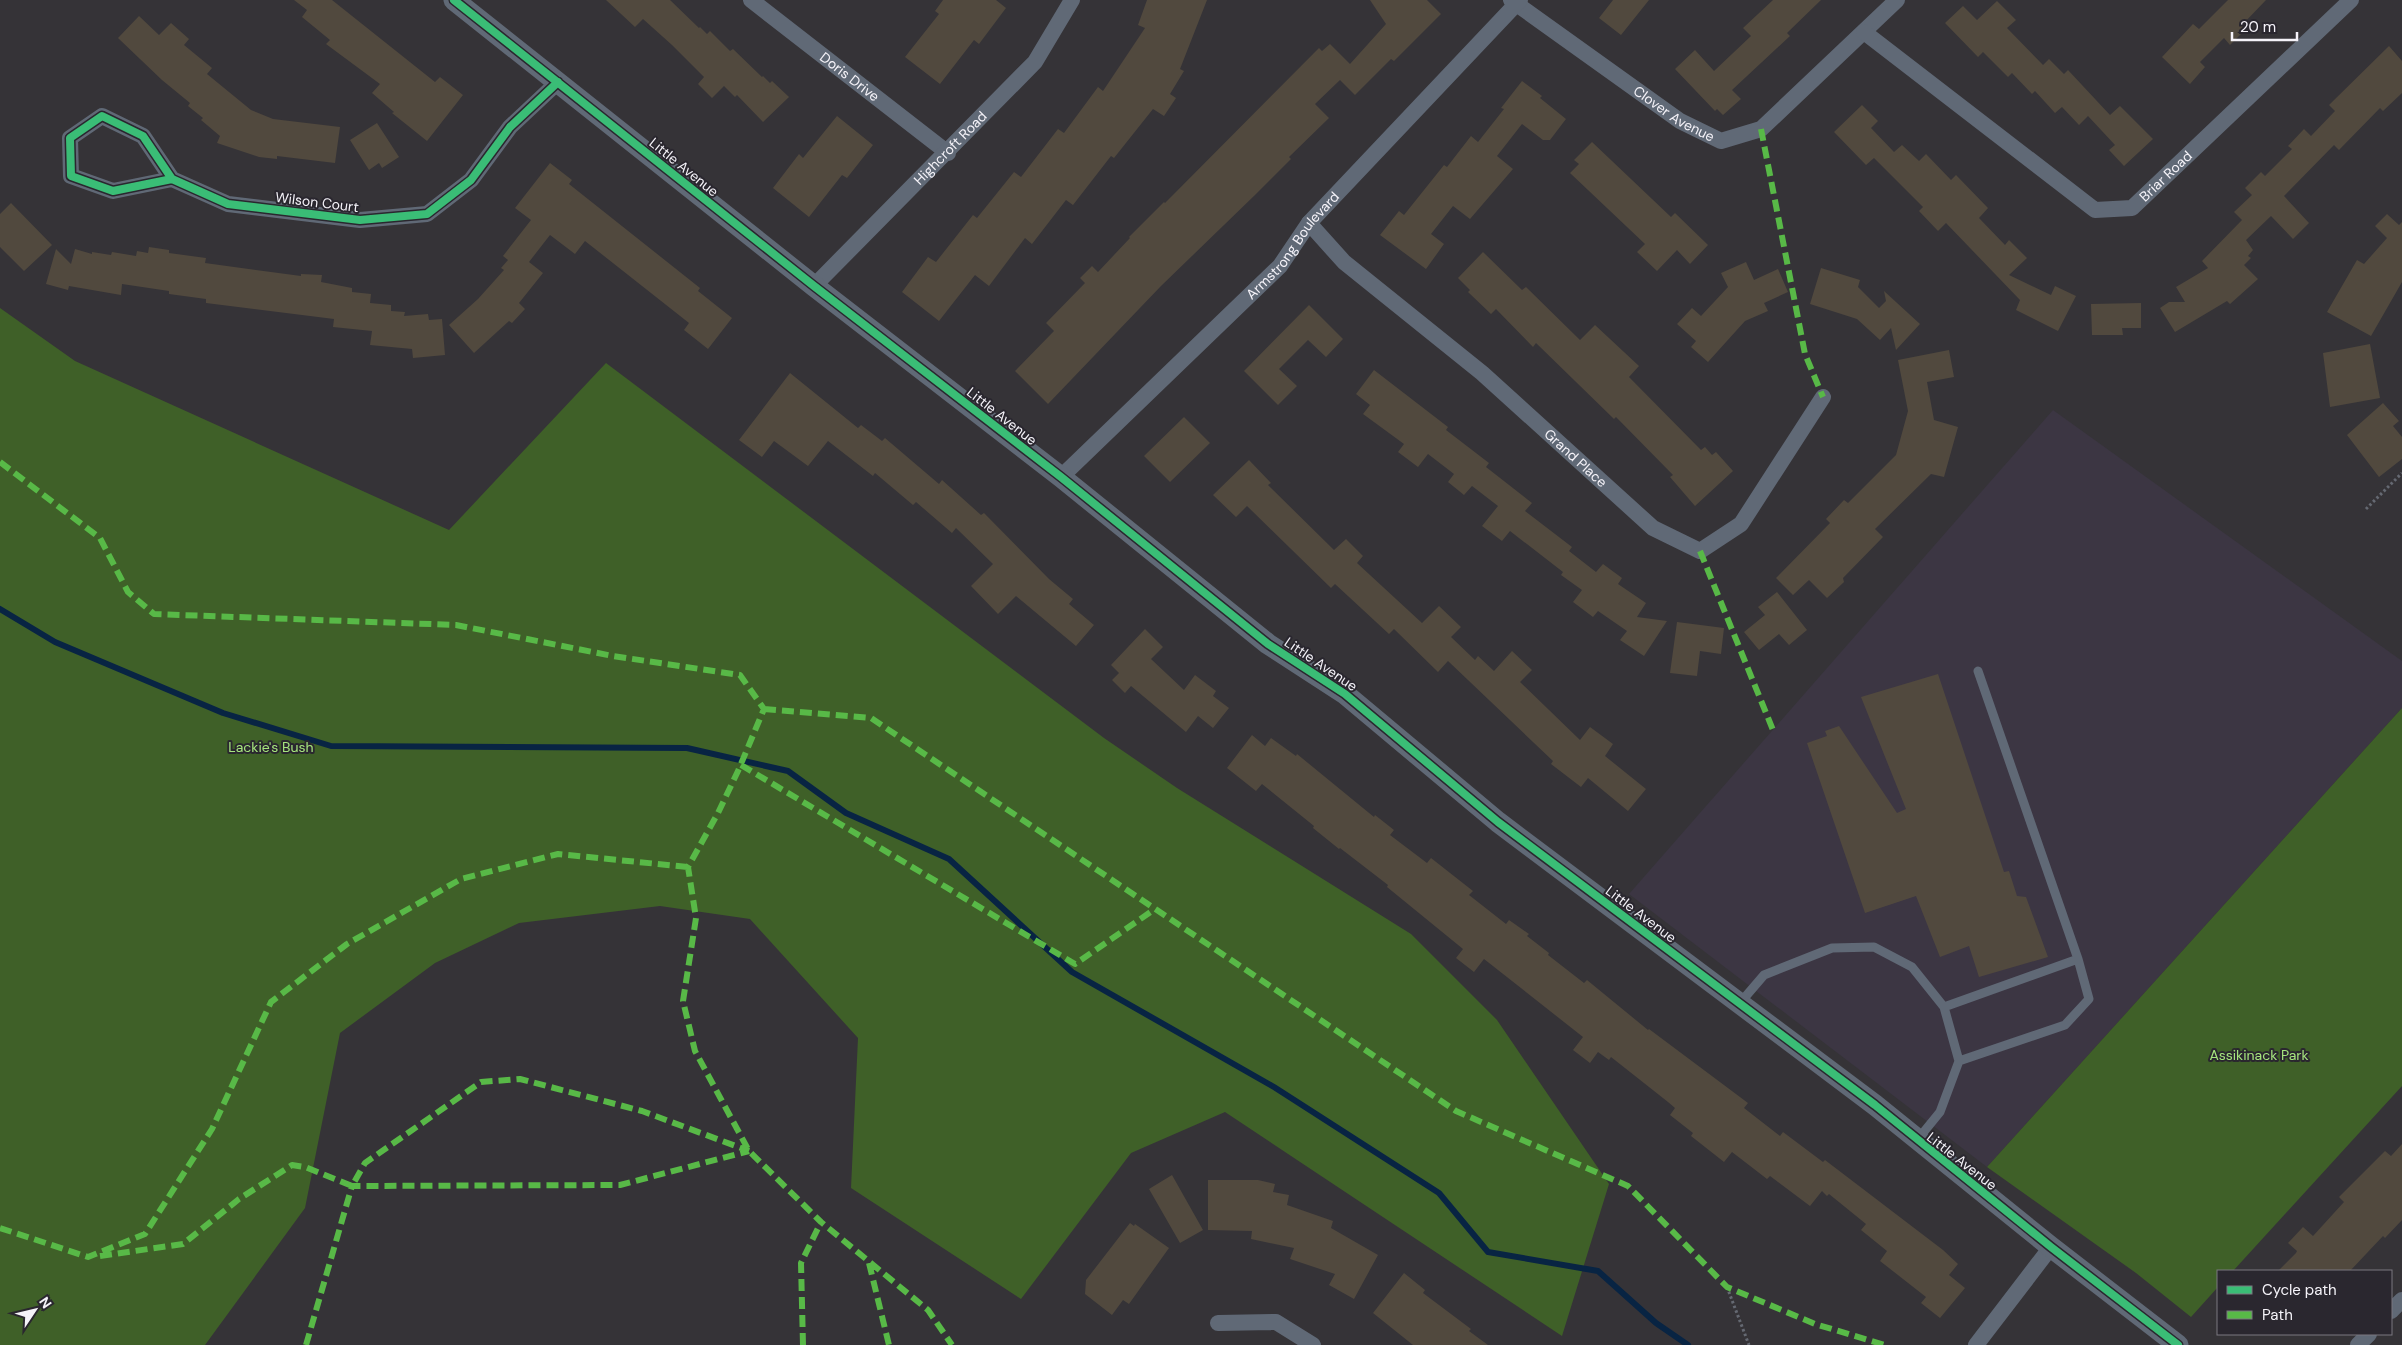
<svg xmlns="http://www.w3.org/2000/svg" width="2402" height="1345" font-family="'DM Sans',sans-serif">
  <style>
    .built { fill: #3c3643 }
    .green { fill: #3f6028 }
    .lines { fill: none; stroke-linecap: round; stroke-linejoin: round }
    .stream { stroke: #082443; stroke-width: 6 }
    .building { fill: #51493e }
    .path { stroke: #656972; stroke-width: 3; stroke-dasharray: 2.5 2.5; stroke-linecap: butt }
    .service { stroke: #606976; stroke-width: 9 }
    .minor { stroke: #606976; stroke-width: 16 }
    .tertiary { stroke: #606976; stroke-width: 21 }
    .quiet { stroke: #58b947; stroke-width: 6; stroke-dasharray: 12 6; stroke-linecap: butt }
    .cycleway-casing { stroke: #2a272f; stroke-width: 11 }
    .cycleway { stroke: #3abd76; stroke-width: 8 }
    .labels { text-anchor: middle; stroke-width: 4; stroke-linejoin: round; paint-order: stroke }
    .street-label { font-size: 14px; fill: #f5f3f9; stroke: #2a272f }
    .park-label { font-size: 14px; fill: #a6e57e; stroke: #2a272f }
  </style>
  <rect width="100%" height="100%" fill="#353337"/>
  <path class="built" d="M2053,410L2402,661V708L1987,1167L1629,894Z"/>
  <path class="green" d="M0,308L75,361L449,530L606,363L1104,738L1177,788L1411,934L1497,1020L1609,1184L1562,1336L1225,1112L1131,1153L1021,1299L851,1188L858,1038L750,919L660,906L519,923L435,963L340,1033L305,1208L205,1345H0Z
    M2402,708V1086L2233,1271H2218V1287L2191,1317L2136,1273L1987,1167Z"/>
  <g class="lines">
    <path class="stream" d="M0,609L55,642L223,713L331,746L687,748L788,771L846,813L949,859L1072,972L1274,1087L1439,1193L1488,1252L1598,1271L1656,1323L1688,1345"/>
  </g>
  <path class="building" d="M294,0H332L435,82L440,77L463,95L427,141L392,113L394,112L372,93L380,84L326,44L330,40L302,17L307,10Z
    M606,0H670L699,28L700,27L707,34L710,31L730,51L733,49L762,77L763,76L770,83L772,81L789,97L763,122L737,95L735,97L724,86L712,98L698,84L704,77L672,45L643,19L635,27Z
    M943,0H996L1006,8L979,44L974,40L940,84L905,57L939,14L935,11Z
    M1147,0H1207L1180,69L1184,71L1170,94L1176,98L1164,116L1153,109L1114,158L1111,156L1073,205L1066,200L1032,244L1025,238L989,286L975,275L939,321L902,292L928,257L936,262L973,215L977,218L1014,172L1021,177L1058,129L1064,133L1098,87L1103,91L1145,28L1138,25Z
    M1370,0H1427L1441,14L1394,61L1391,59L1355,95L1340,80L1315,104L1329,118L1289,157L1291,159L1255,195L1161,286L1048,404L1015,371L1054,331L1046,323L1085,283L1080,278L1092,266L1098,272L1130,238L1129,237L1164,202L1165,203L1319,48L1322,51L1330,44L1350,64L1386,24Z
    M1613,0H1649L1621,35L1599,18Z
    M1773,0H1821L1787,33L1790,36L1732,90L1741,99L1723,115L1717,109L1715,111L1675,69L1695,50L1714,71L1751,36L1743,28Z
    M2228,0H2266L2243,24L2247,28L2230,45L2224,38L2200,62L2205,67L2190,84L2162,57L2193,24L2199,29Z
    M1997,1L2016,20L2007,28L2043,65L2049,59L2064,74L2068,70L2110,115L2120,106L2153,139L2124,166L2109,150L2115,145L2088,116L2079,125L2062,107L2055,113L2035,91L2032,94L2012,73L2008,77L1983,52L1978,57L1945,23L1963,6L1977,20Z
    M139,16L159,35L171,23L189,39L184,45L212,68L207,74L251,110L273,119L340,127L335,163L277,156V159L259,157L217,143L220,136L201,120L203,118L188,106L190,103L162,80L118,38Z
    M2389,46L2402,61V93L2383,111L2380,108L2339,150L2334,145L2284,196L2309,223L2293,239L2271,216L2246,240L2253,250L2248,256L2251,258L2244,265L2258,279L2230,304L2227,301L2175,332L2160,308L2169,302H2185L2176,287L2208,268L2202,261L2242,220L2234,212L2252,195L2245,188L2261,172L2265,176L2292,149L2288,146L2304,129L2311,136L2335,111L2329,105Z
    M1522,81L1542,96L1540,98L1566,119L1550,140H1543L1522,124L1497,156L1513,169L1470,219L1453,206L1431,234L1444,244L1426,269L1380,235L1399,211L1404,215L1444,165L1447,167L1471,136L1478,142L1504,109L1501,108Z
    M1862,105L1878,121L1871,128L1894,152L1902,145L1919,161L1926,154L1951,180L1956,175L1988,208L1979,218L2005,245L2009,240L2027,258L2009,275L2051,295L2055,286L2076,296L2058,331L2016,310L2020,300L1946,223L1938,231L1919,211L1923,207L1874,158L1866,165L1834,132Z
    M837,116L873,145L847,178L842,175L809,217L773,188L799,154L803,158Z
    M377,123L399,157L382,168L379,163L369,170L350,140Z
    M1592,142L1671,217L1675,213L1708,245L1690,264L1677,250L1657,271L1637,252L1645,244L1570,173L1579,164L1574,160Z
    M550,163L572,180L569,184L700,288L698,291L732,318L708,349L684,330L689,323L585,241L575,254L550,235L529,262L543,273L519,303L525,309L512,323L509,321L474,353L449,325L478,299L504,270L501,268L508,260L503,256L531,220L515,208Z
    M11,203L52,245L24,271L0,247V214Z
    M2387,214L2399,225L2402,222V282L2371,336L2327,312L2357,260L2364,264L2387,238L2375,226Z
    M149,247L169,250V253L206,258L205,263L301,276V274L322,275L321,282L352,288V292L371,294L370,303L391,305V311L405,312L404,316L428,314L429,320L442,319L445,355L413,358L412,349L370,345L372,331L333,327L334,319L206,303V299L169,294V291L122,284L121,295L69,286L68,290L46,284L56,249L71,264L75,249L92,254V252L111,255L112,252L136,256L137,251L148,253Z
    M1483,252L1522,290L1526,287L1580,340L1595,325L1639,366L1629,377L1701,450L1705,447L1712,455L1716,452L1733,471L1695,506L1670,477L1673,475L1616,417L1614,419L1536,343L1533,347L1496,309L1491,314L1468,292L1470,290L1458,278Z
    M1746,262L1754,280L1778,269L1788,292L1764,303L1768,311L1745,321L1708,362L1691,347L1696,341L1677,324L1692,308L1701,316L1728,287L1721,273Z
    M1821,268L1860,280L1858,287L1879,308L1886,301L1884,291L1920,324L1896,350L1891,328L1880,340L1857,319L1810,304Z
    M2141,303V328H2122L2123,335H2092L2091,304Z
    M1309,305L1343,339L1326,357L1308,340L1279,369L1297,386L1278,405L1244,371Z
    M2370,344L2380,398L2330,407L2323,353Z
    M1949,350L1954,377L1927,382L1934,420L1958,427L1944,477L1931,474L1875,529L1883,537L1843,578L1844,582L1827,598L1809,580L1793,595L1776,578L1830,523L1826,519L1844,500L1848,503L1896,455L1908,411L1898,360Z
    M1374,370L1448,427L1446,430L1489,463L1486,467L1532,503L1525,511L1572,547L1569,551L1596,572L1603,564L1622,578L1618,584L1646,603L1637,617L1667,621L1644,656L1620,640L1627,631L1598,611L1593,617L1573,602L1582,590L1561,575L1563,572L1510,531L1502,541L1482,526L1498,506L1472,486L1464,495L1448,482L1454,474L1428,454L1418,467L1398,452L1404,444L1363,414L1370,405L1356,394Z
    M790,373L858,428L861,425L882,441L885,438L939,484L942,480L981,515L984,513L1049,579L1073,599L1069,604L1094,625L1076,646L1016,596L998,614L971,586L993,564L956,528L952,533L916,502L913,505L875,473L873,476L828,441L808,466L774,441L762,457L739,440Z
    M2383,403L2399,421L2393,426L2402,437V459L2379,477L2347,435Z
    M1184,417L1210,443L1170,482L1144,456Z
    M1249,460L1271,483L1268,485L1334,550L1346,539L1363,556L1357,563L1422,623L1439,606L1461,627L1451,637L1475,660L1478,656L1494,671L1512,651L1532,670L1520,682L1580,740L1590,727L1613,744L1605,756L1646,789L1628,811L1588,778L1581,787L1551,764L1553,761L1448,661L1438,672L1394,629L1389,634L1335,584L1331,588L1247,506L1236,517L1213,495Z
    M1777,592L1807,630L1789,645L1779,634L1759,650L1744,632L1765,615L1758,607Z
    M1677,622L1724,628L1721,654L1700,651L1697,676L1670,673Z
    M1145,629L1163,647L1151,659L1184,690L1195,675L1216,691L1213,696L1229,708L1213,728L1198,716L1186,732L1131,686L1125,693L1112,680L1119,673L1111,665Z
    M1938,674L2004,872L2009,871L2017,896L2026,897L2048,957L1979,977L1969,946L1940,957L1916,896L1865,913L1807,743L1827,736L1825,731L1839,726L1897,813L1906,809L1861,697Z
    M1252,735L1265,746L1271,738L1296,756L1297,754L1374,817L1375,815L1394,830L1390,835L1427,863L1431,858L1473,891L1469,895L1506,924L1509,920L1529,934L1527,936L1549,953L1548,955L1584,983L1587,980L1648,1030L1649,1029L1748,1103L1744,1108L1780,1136L1783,1132L1823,1162L1825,1160L1943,1250L1958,1264L1949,1275L1965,1288L1940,1318L1921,1303L1926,1297L1880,1261L1887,1251L1861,1230L1866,1224L1829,1194L1827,1196L1822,1191L1810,1206L1770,1176L1767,1179L1732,1152L1724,1162L1691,1136L1693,1133L1670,1115L1675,1108L1668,1102L1611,1057L1609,1060L1598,1052L1590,1063L1573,1050L1583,1037L1484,959L1474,972L1456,958L1463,949L1387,887L1388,885L1340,848L1339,849L1313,828L1314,826L1262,784L1256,791L1227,768Z
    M2402,1144V1220L2385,1238L2383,1236L2350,1271H2278L2296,1253L2297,1251L2288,1243L2303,1227L2313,1236L2344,1202L2339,1197L2385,1151L2391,1156Z
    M1172,1175L1203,1230L1180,1243L1149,1189Z
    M1208,1180H1258L1275,1184L1273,1192L1289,1195L1287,1205L1333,1221L1331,1228L1378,1255L1354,1299L1329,1285L1335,1274L1290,1259L1294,1248L1251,1239L1252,1231L1208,1230Z
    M1130,1223L1134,1226L1135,1224L1169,1248L1129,1304L1123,1300L1112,1315L1085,1294L1086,1280Z
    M1404,1273L1425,1290L1423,1293L1471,1329L1469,1331L1488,1345H1413L1373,1313Z"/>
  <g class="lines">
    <path class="path" d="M2366,509L2402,473
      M1727,1287L1749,1345"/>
    <path class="service" d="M1978,671L2078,959
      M1740,1003L1764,975L1832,948L1874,947L1912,967L1944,1007L1959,1061L1940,1112L1918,1139
      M1944,1007L2078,959L2089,999L2065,1025L1959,1061"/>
    <g class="minor">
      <path id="s1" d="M751,0L948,153"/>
      <path id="s2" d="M1511,0L1680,121L1721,141L1761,129L1897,0"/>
      <path id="s3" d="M1864,32L2095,210L2132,208L2351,0"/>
      <path d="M172,179L113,191L71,176L70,138L102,116L143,136L172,179L228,204L360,220L427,214L471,180L510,127L558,82"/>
      <path id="s4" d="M1309,223L1344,262L1482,373L1653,528L1700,551L1741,524L1823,397"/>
      <path id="s5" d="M814,286L1035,62L1072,0"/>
      <path id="s6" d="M1061,477L1280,266L1309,223L1520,0"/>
      <path d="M2391,1311L2402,1300"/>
      <path d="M1218,1323L1276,1322L1313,1345"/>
      <path d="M1976,1345L2051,1247"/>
      <path d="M2358,1345L2369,1334"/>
    </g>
    <path class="tertiary" d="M454,0L814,286L1061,477L1268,644L1345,694L1498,822L1875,1105L2051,1247L2178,1345"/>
    <path class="quiet" d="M1761,129L1805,354L1823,397
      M0,462L100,538L128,592L154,614L456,625L613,656L740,675L764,709L738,771L718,813L688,867L696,918L683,1001L695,1051L749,1151L821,1222L928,1310L952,1345
      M1700,551L1773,730
      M764,709L871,718L1456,1111L1628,1186L1727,1287L1815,1324L1885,1345
      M741,765L1075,964L1155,909
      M0,1228L88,1257L145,1234L212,1129L271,1002L347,944L461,879L558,854L688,867
      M100,1256L183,1244L239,1199L292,1165L305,1167L352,1186L365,1163L481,1082L520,1079L642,1111L749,1151
      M869,1263L889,1345
      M306,1345L352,1186L620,1185L749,1151
      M803,1345L801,1263L821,1222"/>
    <defs>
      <path id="cycleway" d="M454,0L814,286L1061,477L1268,644L1345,694L1498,822L1875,1105L2051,1247L2178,1345
        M172,179L113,191L71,176L70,138L102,116L143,136L172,179L228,204L360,220L427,214L471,180L510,127L558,82"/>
    </defs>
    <use href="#cycleway" class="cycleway-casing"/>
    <use href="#cycleway" class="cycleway"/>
  </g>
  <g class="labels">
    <g class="street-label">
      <text dy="5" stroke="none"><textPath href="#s1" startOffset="125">Doris Drive</textPath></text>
      <text dy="5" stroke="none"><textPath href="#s2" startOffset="199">Clover Avenue</textPath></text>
      <text dy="5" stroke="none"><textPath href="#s5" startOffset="194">Highcroft Road</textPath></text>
      <text transform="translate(684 167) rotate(39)" y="5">Little Avenue</text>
      <text dy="5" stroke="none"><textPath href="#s3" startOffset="375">Briar Road</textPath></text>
      <text transform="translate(317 202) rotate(7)" y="5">Wilson Court</text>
      <text dy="5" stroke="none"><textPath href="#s6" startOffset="328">Armstrong Boulevard</textPath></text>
      <text transform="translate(1002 416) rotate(38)" y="5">Little Avenue</text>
      <text dy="5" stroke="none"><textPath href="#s4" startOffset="356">Grand Place</textPath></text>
      <text transform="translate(1321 664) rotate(34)" y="5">Little Avenue</text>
      <text transform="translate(1641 914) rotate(37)" y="5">Little Avenue</text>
      <text transform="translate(1962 1161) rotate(38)" y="5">Little Avenue</text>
    </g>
    <g class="park-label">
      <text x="271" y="752">Lackie's Bush</text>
      <text x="2259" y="1060">Assikinack Park</text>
    </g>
  </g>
  <rect x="2217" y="1270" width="175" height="65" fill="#2a272f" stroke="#7b7980"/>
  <rect x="2227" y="1286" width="25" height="8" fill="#3abd76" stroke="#7b7980"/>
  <text x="2262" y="1295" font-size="15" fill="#f5f3f9">Cycle path</text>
  <rect x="2227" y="1311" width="25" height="8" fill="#58b947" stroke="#7b7980"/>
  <text x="2262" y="1320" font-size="15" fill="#f5f3f9">Path</text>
  <g transform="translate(35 1310) rotate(55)" stroke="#2a272f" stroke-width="4" paint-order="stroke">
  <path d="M0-4L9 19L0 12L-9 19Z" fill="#f5f3f9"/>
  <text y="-8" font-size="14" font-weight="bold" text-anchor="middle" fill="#f5f3f9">N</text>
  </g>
  <path d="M2232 32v8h65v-8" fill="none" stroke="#f5f3f9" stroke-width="2.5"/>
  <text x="2240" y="32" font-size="15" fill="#f5f3f9" stroke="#2a272f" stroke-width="4" paint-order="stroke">20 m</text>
</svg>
